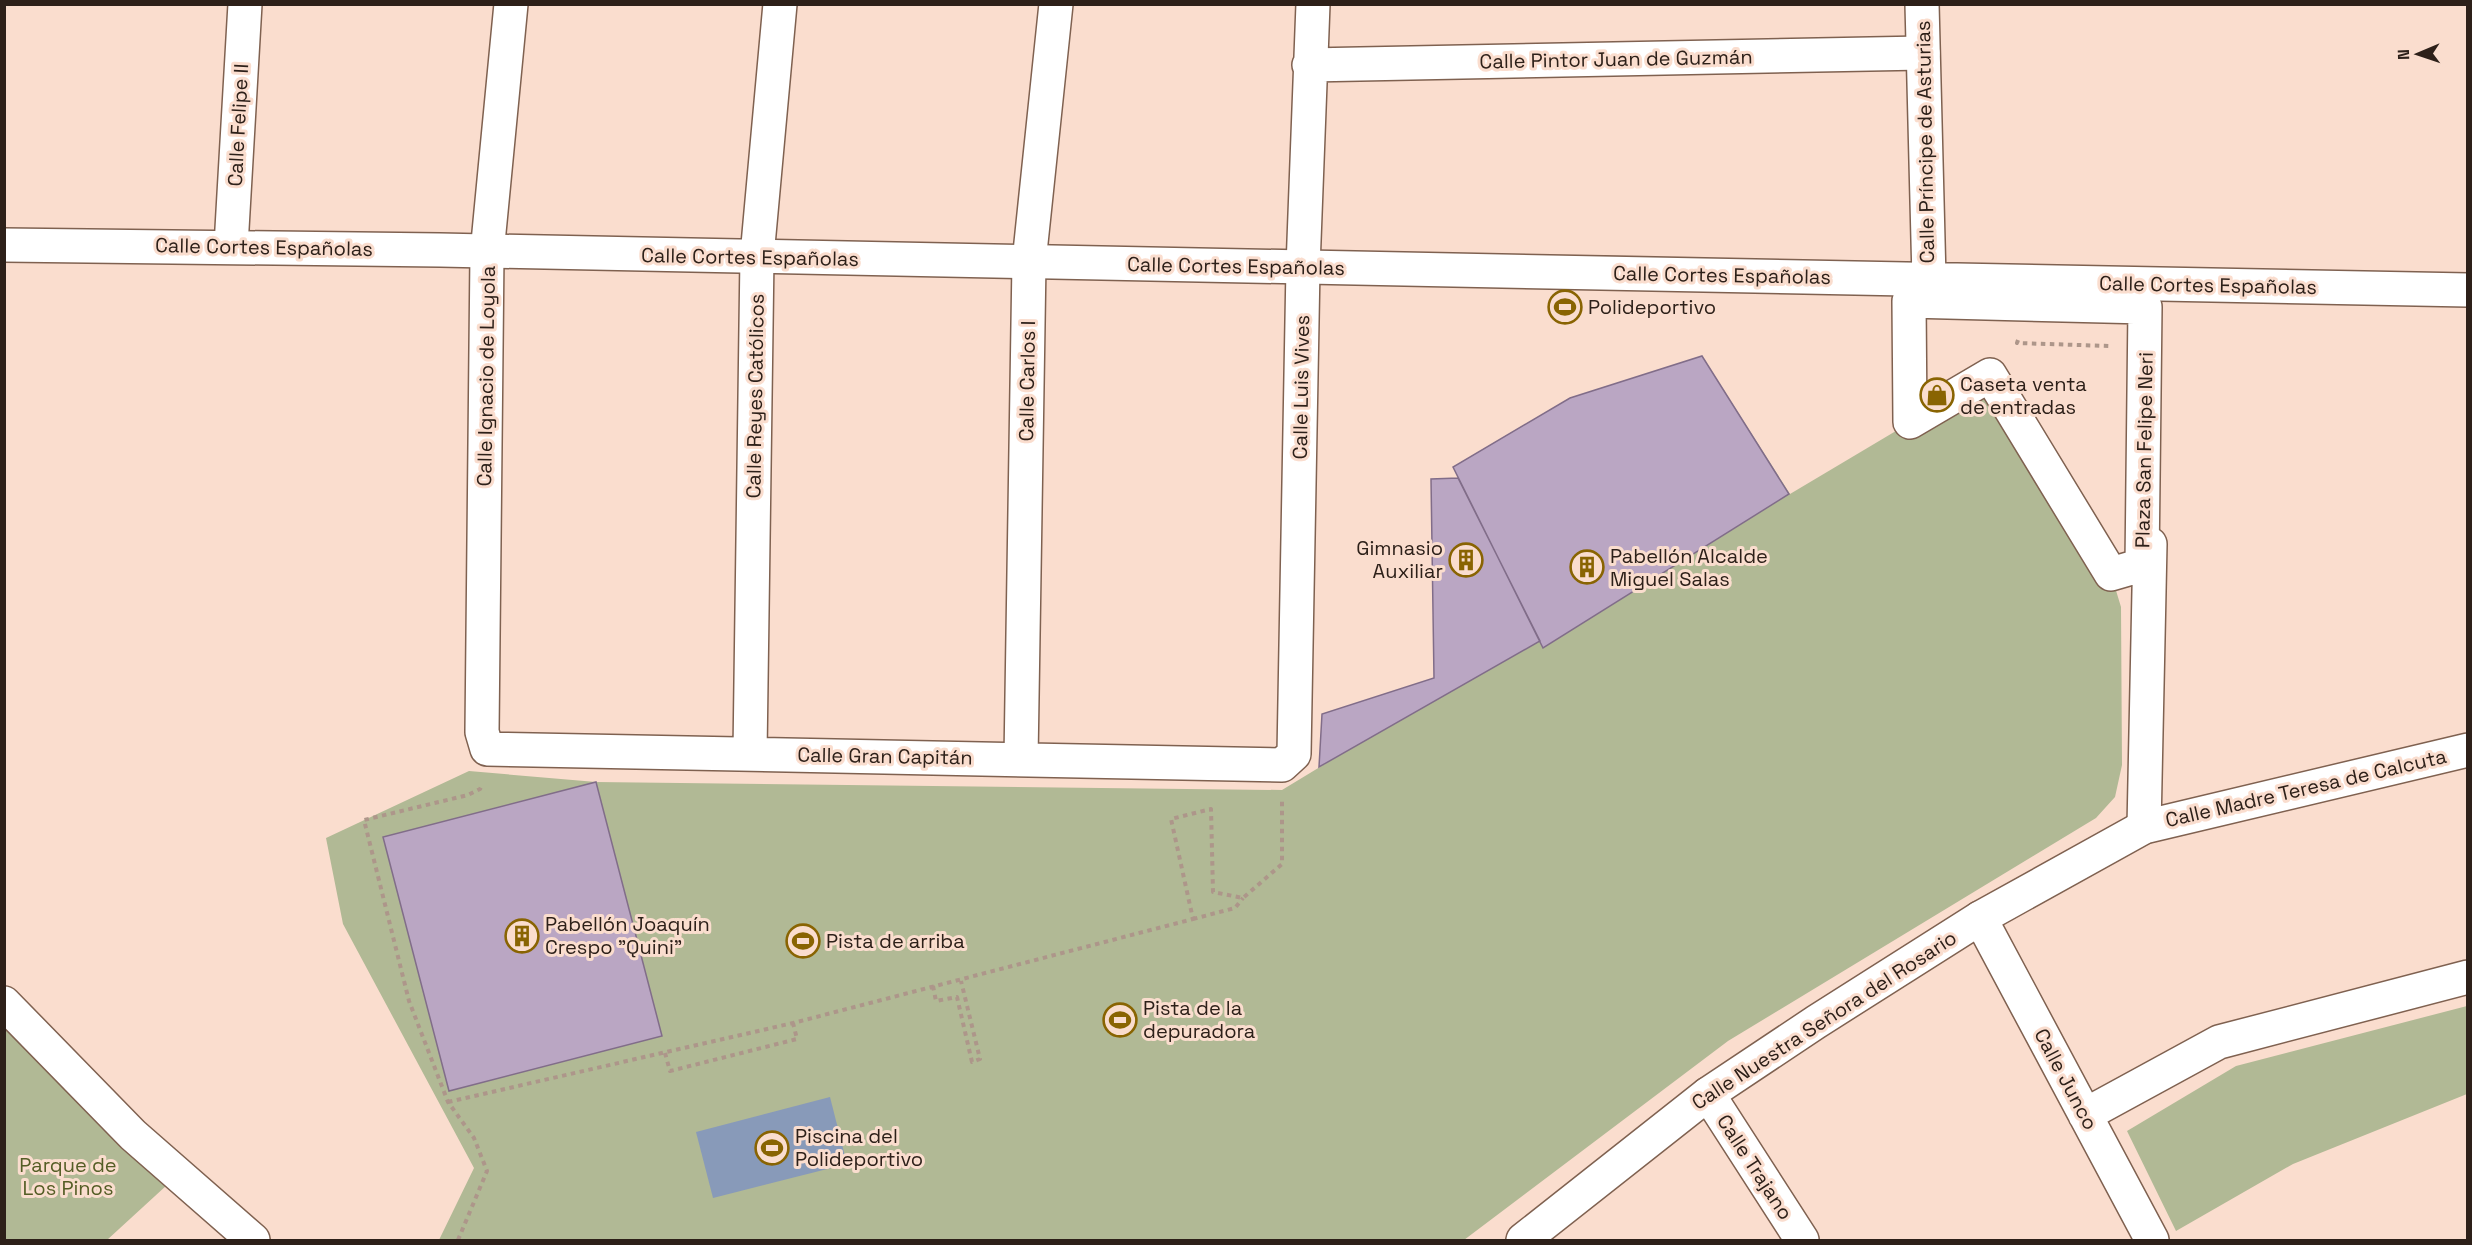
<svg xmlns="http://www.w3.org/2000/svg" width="2472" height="1245" font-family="'Space Grotesk',sans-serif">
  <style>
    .green { fill: #b1b995 }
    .water { fill: #889ab9 }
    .building { fill: #baa6c3; stroke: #816d89; stroke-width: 1.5 }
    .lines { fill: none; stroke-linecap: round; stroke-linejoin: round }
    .street-casing { stroke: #7f6150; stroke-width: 36 }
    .secondary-casing { stroke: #7f6150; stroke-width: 36 }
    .path { stroke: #ad968a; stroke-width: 4; stroke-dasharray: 4.5 4.5; stroke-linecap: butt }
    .street { stroke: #fff; stroke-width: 33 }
    .secondary { stroke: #fff; stroke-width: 33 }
    .labels { text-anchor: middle; stroke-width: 6; stroke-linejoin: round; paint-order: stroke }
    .street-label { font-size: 20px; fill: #2d2019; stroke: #faddce }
    .poi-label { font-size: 20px; fill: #2d2019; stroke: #faddce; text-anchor: start }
    .park-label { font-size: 20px; fill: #545d25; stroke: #faddce }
  </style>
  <rect width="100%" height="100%" fill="#faddce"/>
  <path class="green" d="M1702,356L1790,494L1990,375L2111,574L2121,607L2122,765L2115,797L2096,818L1728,1041L1464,1240H439L474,1168L343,924L326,838L469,771L596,782L1282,790L1531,639L1453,467L1570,398Z
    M2467,1006V1094L2293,1164L2176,1231L2127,1131L2236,1066Z
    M4,1021L167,1185L107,1240H5Z"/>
  <path class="water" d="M830,1097L847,1164L713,1198L696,1132Z"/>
  <path class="building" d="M1702,356L1789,494L1543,648L1453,467L1570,398Z
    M1458,478L1540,641L1319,767L1322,714L1434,678L1431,479Z
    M596,782L662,1036L449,1091L383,837Z"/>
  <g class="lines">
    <defs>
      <path id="street" d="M511,4L487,253L482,732L487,749L1282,765L1294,754L1303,267L1313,4
        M1309,65L1923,53
        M231,246L245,4
        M1909,301L2145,307L2142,565L2111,574L1990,375L1910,422Z
        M750,753L757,256L780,4
        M1021,759L1029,262L1056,4
        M2144,827L2150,544
        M1980,918L2152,1240
        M4,1003L133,1135L253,1240
        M1708,1094L1802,1240
        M2085,1115L2219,1042L2468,977"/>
      <path id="secondary" d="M1922,4L1929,279
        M4,245L440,250L2468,290
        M1523,1240L1708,1094L1816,1022L1980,918L2144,827L2468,750"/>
    </defs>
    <use href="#street" class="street-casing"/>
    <use href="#secondary" class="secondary-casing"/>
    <path class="path" d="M2018,340L2017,343L2109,346
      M1193,919L1235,908L1243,898
      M933,986L936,1001L957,997L972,1062L980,1059L961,981
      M665,1053L670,1071L797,1039L793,1023
      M448,1102L793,1023L1193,919L1171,819L1211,809L1213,892L1243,898L1282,864V800
      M458,1240L487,1171L474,1138L448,1102L409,1001L364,820L468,795L480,789L482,785"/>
    <use href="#street" class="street"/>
    <use href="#secondary" class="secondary"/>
  </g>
  <defs>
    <symbol id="stadium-ring" viewBox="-11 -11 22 22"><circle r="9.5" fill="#faddce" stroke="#896402" stroke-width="1.5"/><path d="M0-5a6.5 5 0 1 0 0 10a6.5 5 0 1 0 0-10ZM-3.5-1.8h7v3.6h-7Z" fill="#896402"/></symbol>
    <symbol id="shop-ring" viewBox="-11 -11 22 22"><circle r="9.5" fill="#faddce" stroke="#896402" stroke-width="1.5"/><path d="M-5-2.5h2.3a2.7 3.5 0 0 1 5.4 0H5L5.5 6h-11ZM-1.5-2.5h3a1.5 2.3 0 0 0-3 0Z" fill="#896402"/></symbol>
    <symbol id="building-ring" viewBox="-11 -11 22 22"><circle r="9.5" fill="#faddce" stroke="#896402" stroke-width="1.5"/><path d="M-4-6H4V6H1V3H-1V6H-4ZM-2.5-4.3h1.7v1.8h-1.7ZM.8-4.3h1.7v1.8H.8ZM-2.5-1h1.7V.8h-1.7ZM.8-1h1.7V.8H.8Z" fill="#896402"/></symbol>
  </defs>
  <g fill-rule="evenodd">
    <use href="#stadium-ring" x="1546" y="288" width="38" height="38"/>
    <use href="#shop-ring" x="1918" y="376" width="38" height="38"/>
    <use href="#building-ring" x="1447" y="541" width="38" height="38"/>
    <use href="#building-ring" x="1568" y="548" width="38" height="38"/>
    <use href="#building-ring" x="503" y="917" width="38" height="38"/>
    <use href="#stadium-ring" x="784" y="922" width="38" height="38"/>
    <use href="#stadium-ring" x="1101" y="1001" width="38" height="38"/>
    <use href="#stadium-ring" x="753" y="1129" width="38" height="38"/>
  </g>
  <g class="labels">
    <g class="street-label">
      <text transform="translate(1616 59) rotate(-1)" y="7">Calle Pintor Juan de Guzmán</text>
      <text transform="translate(238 125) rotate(-87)" y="7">Calle Felipe II</text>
      <text transform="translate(1925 142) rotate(-91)" y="7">Calle Príncipe de Asturias</text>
      <text transform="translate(264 247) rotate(1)" y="7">Calle Cortes Españolas</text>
      <text transform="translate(750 257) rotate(1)" y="7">Calle Cortes Españolas</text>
      <text transform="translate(1236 266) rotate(1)" y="7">Calle Cortes Españolas</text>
      <text transform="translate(1722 275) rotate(1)" y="7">Calle Cortes Españolas</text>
      <text transform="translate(2208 285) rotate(1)" y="7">Calle Cortes Españolas</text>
      <text transform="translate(486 376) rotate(-89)" y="7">Calle Ignacio de Loyola</text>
      <text transform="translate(1027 381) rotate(-89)" y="7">Calle Carlos I</text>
      <text transform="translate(1301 387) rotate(-89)" y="7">Calle Luis Vives</text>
      <text transform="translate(755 396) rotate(-89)" y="7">Calle Reyes Católicos</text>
      <text transform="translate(2144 450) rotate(-89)" y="7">Plaza San Felipe Neri</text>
      <text transform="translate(885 756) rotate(1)" y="7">Calle Gran Capitán</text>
      <text transform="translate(2306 788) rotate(-13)" y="7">Calle Madre Teresa de Calcuta</text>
      <text transform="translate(1824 1020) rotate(-33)" y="7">Calle Nuestra Señora del Rosario</text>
      <text transform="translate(2066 1079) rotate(62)" y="7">Calle Junco</text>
      <text transform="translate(1755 1167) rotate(57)" y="7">Calle Trajano</text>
    </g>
    <g class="poi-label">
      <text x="1588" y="314">Polideportivo</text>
      <text x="1960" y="391">Caseta venta<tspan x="1960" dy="23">de entradas</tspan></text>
      <text x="1443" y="555" text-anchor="end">Gimnasio<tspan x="1443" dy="23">Auxiliar</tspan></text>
      <text x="1610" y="563">Pabellón Alcalde<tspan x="1610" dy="23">Miguel Salas</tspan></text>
      <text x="545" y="931">Pabellón Joaquín<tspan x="545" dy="23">Crespo "Quini"</tspan></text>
      <text x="826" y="948">Pista de arriba</text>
      <text x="1143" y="1015">Pista de la<tspan x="1143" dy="23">depuradora</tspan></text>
      <text x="795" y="1143">Piscina del<tspan x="795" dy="23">Polideportivo</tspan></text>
    </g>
    <g class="park-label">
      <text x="68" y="1172">Parque de<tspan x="68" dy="23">Los Pinos</tspan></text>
    </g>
  </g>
  <rect width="2472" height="1245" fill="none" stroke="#2d2019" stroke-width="12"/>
  <g transform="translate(2418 54) rotate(268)" stroke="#faddce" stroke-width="4.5" paint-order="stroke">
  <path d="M0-4.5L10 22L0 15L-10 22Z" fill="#2d2019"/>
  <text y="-9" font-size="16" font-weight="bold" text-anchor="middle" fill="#2d2019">N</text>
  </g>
</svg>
